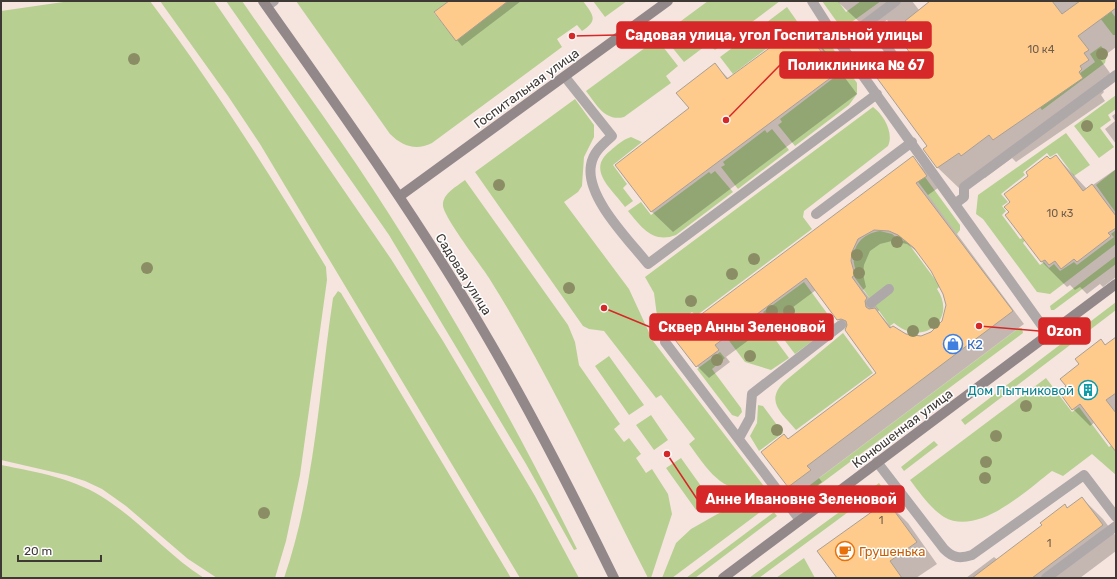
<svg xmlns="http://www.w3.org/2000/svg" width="1117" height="579" font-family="Rubik,sans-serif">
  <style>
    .green { fill: #b7d092 }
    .shadow { fill: #0003; fill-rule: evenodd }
    .building { fill: #ffcb8c; stroke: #a99f94; fill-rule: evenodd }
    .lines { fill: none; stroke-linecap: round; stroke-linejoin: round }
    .lane { stroke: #afa8a9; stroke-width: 10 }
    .secondary { stroke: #938889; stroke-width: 10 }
    .tree { fill: #8b8e65 }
    .labels { text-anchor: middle; stroke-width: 3; stroke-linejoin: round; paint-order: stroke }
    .number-label { font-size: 11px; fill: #6f5e4c }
    .street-label { font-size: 13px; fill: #3f3936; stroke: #fff }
    .shop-label { font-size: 13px; fill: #366cbe; stroke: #fff; text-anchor: start }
    .culture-label { font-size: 13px; fill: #0d838f; stroke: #fff; text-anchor: end }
    .food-label { font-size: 13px; fill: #c56008; stroke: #fff; text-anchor: start }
    .leader { fill: none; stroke: #d62828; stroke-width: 1.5 }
    .callout-dot { fill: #d62828; stroke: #fff; stroke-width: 1.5 }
    .callout { fill: #d62828; stroke: #d62828; stroke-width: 1.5 }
    .callout-label { font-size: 14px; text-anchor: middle; font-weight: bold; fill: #fff }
  </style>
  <rect width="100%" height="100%" fill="#f6e5df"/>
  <path class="green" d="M70,1H150C214,86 271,176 326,267L327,280L300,475L286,541L275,578H217L188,559L126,506L102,489L85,481L66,475L1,460V11Z
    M160,1H214L391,259L443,341L535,496L579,578H520L260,144L228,96Z
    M226,1H242C291,72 343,141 389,214C458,322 520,434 577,549L574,550L526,464L389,235Z
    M296,1H449L434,13L456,40L508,1H583C593,15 599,20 582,31L577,25L557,39L562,47L432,143C416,151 402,146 390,134Z
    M593,1H627L605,17Z
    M708,1H780L715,50L708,44L684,62L662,35Z
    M822,1H838L846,12L861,1H881L842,29Z
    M1087,1H1103L1116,18V35H1113Z
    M787,7L799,24L733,74L720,57Z
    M823,34L857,83V94L849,105L795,146L778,125L782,122L780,119L840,73L815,40Z
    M657,39L678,66L666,76L671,83L624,117C605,122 596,104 586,91Z
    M1101,46L1107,53L1105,63L1042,110L1035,101L1060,88L1095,62L1090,54Z
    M1116,95V109L1108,115L1111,120L1100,128L1114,147L1099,158L1074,126Z
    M575,99L594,125V137L584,157L582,186L578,192L564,202L629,289L653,341L770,494C722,492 715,480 689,444L695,439L661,395L656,398L604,331L589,329L583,326L475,172Z
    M873,107C884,115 894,133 888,146L804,211L803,217L812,229L696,316L692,312L666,331L657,316L654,293L645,277Z
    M772,129L789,150L738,189L721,167L725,165L723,162L765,130L767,133Z
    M1066,133L1090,165L1074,176L1057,153L1050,157L1047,153L1023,172L1025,175L1001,194L1008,202L1002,206L1006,211L1002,215L1020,239L1023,238L1025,240L1023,243L1040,265L1044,262L1049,268L1054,264L1060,271L1074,262L1077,265L1114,237L1111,234L1116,230V244L1050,294L1037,292L983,219L976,214L978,195Z
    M631,137L642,142L613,165L627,184L623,188L633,201L625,207C612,189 586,170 610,151C617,145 622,140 631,137Z
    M914,162L960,225V230L957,234L904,163Z
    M1115,170L1116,172V213L1096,185Z
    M715,171L733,192L676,235C653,244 641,227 628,211L641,202L651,215L709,172L711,174Z
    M465,180L568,325L575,342L579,365L620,424L614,429L624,442L629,438L641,454L636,458L646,473L652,469L668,494L672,514L651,578H648L645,572C594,473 548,372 489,278C480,264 445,219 443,206C442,194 456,187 465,180Z
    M880,231L892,234L902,242L905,239L940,286L937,289C958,320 922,348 894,323L890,326L855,278L858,275C847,255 857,234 880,231Z
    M1116,256V264L1054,310H1051L1050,306Z
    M804,282L835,324L795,354L763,312Z
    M338,291L341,293L511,578H284C315,488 319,391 333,298Z
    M1116,302V310L965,425L961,420Z
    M758,316L789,358L771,370L745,362L727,338Z
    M1019,328H1022L1023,333L799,500L798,494Z
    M843,333L873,373L796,430C783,414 764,402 784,382Z
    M720,352L725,358L712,369L741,408L742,412L738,417L732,415L697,369Z
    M609,356L644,405L629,415L595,366Z
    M1046,378L1072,412L1079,407L1109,447L1116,442V475L1092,454L1063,476L1052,471C1027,490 978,537 944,517C930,508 920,493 910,480Z
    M758,405L763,406L783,433L759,451L750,436L757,423Z
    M651,415L668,440L654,450L636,425Z
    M934,441L938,445L904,471L901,467Z
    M681,458L711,500L696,510L666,468Z
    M1,465C37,472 77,479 107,500C142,523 169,556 204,578H1Z
    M879,483L882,487L759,578H749Z
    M771,504L672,578H662L676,543L691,529L728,508L746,505Z
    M774,512L777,516L695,578H686Z
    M804,558L815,578H776Z"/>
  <path class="shadow" d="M451,1H521L462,46L457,40Z
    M837,1H912L919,10L931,1H1116V47L1100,59L1110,73L1102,89L1104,92L1101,95L1105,101L1016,162L1012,158L985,178L982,175L961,190L938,168L925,149L929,146L898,70L902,68L912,54L887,20L870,32Z
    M801,27L822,47L857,94L673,232L652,212L617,165L690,109L715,65L729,79Z
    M1116,113V144L1105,129L1115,121L1112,116Z
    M1056,156L1087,189L1116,169V277L1103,287L1100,284L1087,294L1080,287L1075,290L1070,285L1067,287L1042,262L1006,215L1050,160Z
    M913,158L925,170L938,188L928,195L1024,324L819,478L822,482L801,498L789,486L788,440L878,373L847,329L816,290L726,357L730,362L709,378L697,366L696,320ZM892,241L907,244L920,254L932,271L946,299L947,311L939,326L926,335L916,337L906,335L892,328L878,312L879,310L863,290L866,287L863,274L864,265L870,251L880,244Z
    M1116,338V449L1095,422L1090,426L1073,409L1067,387L1080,365L1101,341L1106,346Z
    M1082,498L1103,519L1116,536V551L1080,578H966L994,557L998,560Z
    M887,502L908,523L937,564L916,578H838Z"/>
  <path class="building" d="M449,1H508L456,41L434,12Z
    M930,1H1052L1062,14L1080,1H1116V8L1078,36L1089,50L1084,53L1089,60L1080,66L1082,69L1079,72L1083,78L993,140L989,135L961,156L959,153L937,168L923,149L927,146L877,78L893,66L899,68L904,65L903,59L910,53L895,32L907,24L905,21Z
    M801,25L837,73L651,212L615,165L689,108L676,93L715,63L727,79Z
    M1056,155L1083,191L1092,184L1116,216V228L1108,233L1111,236L1077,262L1074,259L1061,269L1055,261L1049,265L1045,260L1041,262L1005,215L1009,212L1004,207L1010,202L1004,194L1028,176L1026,172L1047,156L1050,159Z
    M913,156L927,176L916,183L1013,311L807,466L811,470L788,487L761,452L784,434L788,439L876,373L845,330L847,325L846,321L841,319L837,320L806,278L715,345L719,350L696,367L669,332L692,315L695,319ZM874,230L889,231L898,235L914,248L931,271L943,294L946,305L942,321L931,332L921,336L906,334L893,326L890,328L875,308L869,309L866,307L865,301L867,298L852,277L855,275L851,261L852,252L858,239Z
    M1116,337V393L1106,400L1116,413V452L1080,404L1072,410L1059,392L1066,386L1060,379L1079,364L1075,359L1101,339L1105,345Z
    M1082,497L1103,525L1032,578H972L1042,525L1040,523L1065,504L1067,508Z
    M887,501L917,542L890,561L902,578H837L817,551Z"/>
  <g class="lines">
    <path class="lane" d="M812,1L833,34L1048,334
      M267,6L274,1
      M868,22L898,62
      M840,43L896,1
      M565,77L612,136C603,144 593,152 591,165C585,197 630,241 648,264L877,94
      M956,203L964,197V187L1116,75
      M816,214L912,142
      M871,303L889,289
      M665,342L800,520
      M739,438L750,418L752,394L841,325
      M877,462L944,549C953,558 960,559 972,555L1084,475L1116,517
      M1046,578L1116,526"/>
    <path class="secondary" d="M263,1C337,106 412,210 477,320C527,404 571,490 614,578
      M400,196L668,1
      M723,578L1116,284"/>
  </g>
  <g class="tree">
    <circle cx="1102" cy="54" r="6"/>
    <circle cx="134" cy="59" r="6"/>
    <circle cx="1087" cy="126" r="6"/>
    <circle cx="499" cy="185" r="6"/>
    <circle cx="897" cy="242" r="6"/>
    <circle cx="857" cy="255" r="6"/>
    <circle cx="754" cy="259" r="6"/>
    <circle cx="147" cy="268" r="6"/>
    <circle cx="859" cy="273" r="6"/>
    <circle cx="732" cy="274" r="6"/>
    <circle cx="569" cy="288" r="6"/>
    <circle cx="691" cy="301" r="6"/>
    <circle cx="772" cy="311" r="6"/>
    <circle cx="789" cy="311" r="6"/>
    <circle cx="934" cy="323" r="6"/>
    <circle cx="913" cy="331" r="6"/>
    <circle cx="750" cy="356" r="6"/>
    <circle cx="717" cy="360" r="6"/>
    <circle cx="1026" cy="406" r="6"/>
    <circle cx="777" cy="430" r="6"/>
    <circle cx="996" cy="436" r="6"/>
    <circle cx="986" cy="462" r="6"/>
    <circle cx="985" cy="478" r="6"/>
    <circle cx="264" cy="513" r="6"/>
  </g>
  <defs>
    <symbol id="shop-ring" viewBox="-11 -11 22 22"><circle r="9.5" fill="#fff" stroke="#3f7fe0" stroke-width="1.5"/><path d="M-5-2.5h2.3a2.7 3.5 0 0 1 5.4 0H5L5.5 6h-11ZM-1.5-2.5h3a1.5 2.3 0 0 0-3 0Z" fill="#3f7fe0"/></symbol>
    <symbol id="building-ring" viewBox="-11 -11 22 22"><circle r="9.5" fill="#fff" stroke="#0f9aa8" stroke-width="1.5"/><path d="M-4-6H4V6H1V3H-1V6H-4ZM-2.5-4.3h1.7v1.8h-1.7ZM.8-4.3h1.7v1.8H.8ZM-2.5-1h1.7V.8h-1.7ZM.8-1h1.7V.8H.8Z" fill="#0f9aa8"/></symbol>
    <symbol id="cafe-ring" viewBox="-11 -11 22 22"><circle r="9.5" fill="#fff" stroke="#e8710a" stroke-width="1.5"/><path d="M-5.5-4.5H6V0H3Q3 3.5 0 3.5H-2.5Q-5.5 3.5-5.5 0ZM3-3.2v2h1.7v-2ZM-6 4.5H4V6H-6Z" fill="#e8710a"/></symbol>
  </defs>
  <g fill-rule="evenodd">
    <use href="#shop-ring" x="942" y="333" width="22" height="22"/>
    <use href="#building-ring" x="1077" y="379" width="22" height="22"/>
    <use href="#cafe-ring" x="834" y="540" width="22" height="22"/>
  </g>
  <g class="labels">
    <g class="number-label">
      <text x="1041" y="53">10 к4</text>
      <text x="1060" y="217">10 к3</text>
      <text x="881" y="524">1</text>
      <text x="1049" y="547">1</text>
    </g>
    <g class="street-label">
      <text transform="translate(526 88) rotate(-36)" y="5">Госпитальная улица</text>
      <text transform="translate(464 274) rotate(58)" y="5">Садовая улица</text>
      <text transform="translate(902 428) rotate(-37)" y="5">Конюшенная улица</text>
    </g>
    <g class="shop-label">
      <text x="967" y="349">К2</text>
    </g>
    <g class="culture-label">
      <text x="1074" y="395">Дом Пытниковой</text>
    </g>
    <g class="food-label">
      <text x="859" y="556">Грушенька</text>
    </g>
  </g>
  <path class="leader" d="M572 36L617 35M726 120L780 65M604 308L650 327M979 326L1039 331M667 454L697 499"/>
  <g class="callout-dot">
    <circle cx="572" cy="36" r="4"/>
    <circle cx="726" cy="120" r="4"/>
    <circle cx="604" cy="308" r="4"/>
    <circle cx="979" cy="326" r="4"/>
    <circle cx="667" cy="454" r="4"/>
  </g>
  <g class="callout">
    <rect x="617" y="22" width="314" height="26" rx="4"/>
    <rect x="780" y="52" width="153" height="26" rx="4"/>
    <rect x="650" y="314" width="183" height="26" rx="4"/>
    <rect x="1039" y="318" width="51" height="26" rx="4"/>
    <rect x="697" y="486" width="207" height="26" rx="4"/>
  </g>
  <g class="callout-label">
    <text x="774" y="40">Садовая улица, угол Госпитальной улицы</text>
    <text x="856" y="70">Поликлиника № 67</text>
    <text x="742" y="332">Сквер Анны Зеленовой</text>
    <text x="1064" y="336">Ozon</text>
    <text x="801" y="504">Анне Ивановне Зеленовой</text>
  </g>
  <rect width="1117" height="579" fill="none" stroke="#3f3936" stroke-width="4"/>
  <path d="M18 555v6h83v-6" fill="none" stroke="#3f3936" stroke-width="2"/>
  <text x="24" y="555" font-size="12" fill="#3f3936" stroke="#ffffff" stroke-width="3" paint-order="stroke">20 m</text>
</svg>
